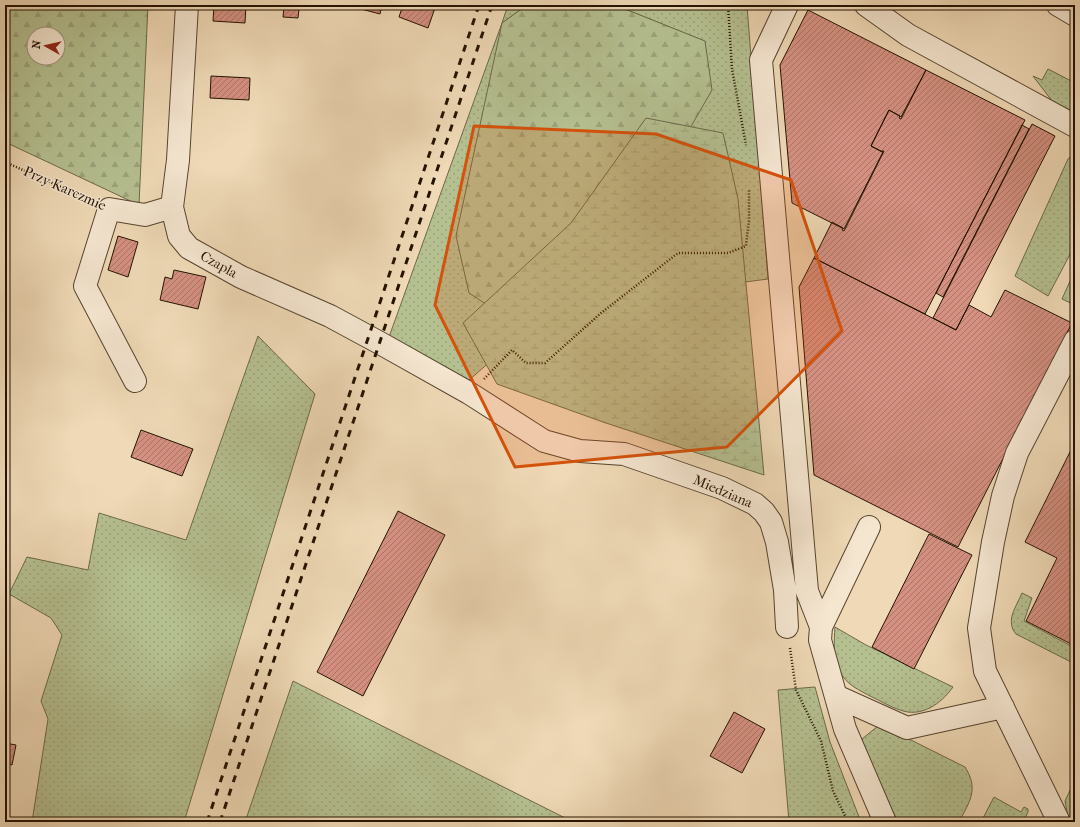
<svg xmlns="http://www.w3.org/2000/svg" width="1080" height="827" font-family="'IM FELL French Canon',serif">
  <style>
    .grass { fill: url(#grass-dots); stroke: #6c6949 }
    .forest { fill: url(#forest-firs); stroke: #6c6949; fill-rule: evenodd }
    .wetland { fill: url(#wetland-marsh); stroke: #6c6949 }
    .building { fill: url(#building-hatch); stroke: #241201 }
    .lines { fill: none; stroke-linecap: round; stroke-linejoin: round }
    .minor-casing { stroke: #57442e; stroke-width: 24 }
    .path { stroke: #241201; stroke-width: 2.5; stroke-dasharray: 1 2; stroke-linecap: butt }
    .minor { stroke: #f5e6d0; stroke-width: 22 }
    .rail { stroke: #241201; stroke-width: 3; stroke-dasharray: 7 7; stroke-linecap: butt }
    .marked { fill: #d4520b; fill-opacity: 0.2; stroke: #d4520b; stroke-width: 3; stroke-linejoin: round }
    .labels { text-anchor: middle; stroke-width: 3; stroke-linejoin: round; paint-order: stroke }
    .street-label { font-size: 14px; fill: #241201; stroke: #f5e6d0 }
  </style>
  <defs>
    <pattern id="grass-dots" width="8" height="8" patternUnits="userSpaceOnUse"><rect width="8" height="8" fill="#b5c091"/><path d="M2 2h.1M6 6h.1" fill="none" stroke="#9ca47b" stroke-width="1.8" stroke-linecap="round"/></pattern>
    <pattern id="forest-firs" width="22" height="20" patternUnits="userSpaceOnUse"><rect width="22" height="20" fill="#b5c091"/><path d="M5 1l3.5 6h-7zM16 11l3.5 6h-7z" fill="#9ca47b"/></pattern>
    <pattern id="wetland-marsh" width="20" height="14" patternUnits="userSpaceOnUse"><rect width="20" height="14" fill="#b5c091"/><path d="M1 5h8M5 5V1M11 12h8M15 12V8" fill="none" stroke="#9ca47b"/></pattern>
    <pattern id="building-hatch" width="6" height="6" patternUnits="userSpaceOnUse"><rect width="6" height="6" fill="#d49081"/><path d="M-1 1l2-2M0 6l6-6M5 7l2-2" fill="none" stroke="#ac7467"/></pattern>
  </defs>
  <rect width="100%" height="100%" fill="#efd9b6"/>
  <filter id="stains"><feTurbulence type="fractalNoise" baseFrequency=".005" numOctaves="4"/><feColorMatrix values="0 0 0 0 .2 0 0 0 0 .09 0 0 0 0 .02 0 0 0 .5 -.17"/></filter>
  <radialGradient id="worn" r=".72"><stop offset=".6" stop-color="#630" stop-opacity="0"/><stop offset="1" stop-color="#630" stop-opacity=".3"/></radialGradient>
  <path class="grass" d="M508,5H527L502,23L704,41L615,5H747L768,279L730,284L510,344L467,382L389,337L502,23Z
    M1048,69L1075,83V122L1065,118L1033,76L1042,80Z
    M1075,153V245L1048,296L1015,276L1068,159Z
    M1075,270V305L1062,299Z
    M258,336L315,394L184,822H32L48,719L41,701L62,635L51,618L9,594L27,557L88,570L99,513L186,540Z
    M1022,593L1032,598L1024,621L1075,648V664L1016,634C1005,621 1016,607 1022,593Z
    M835,627L866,645L953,687C941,704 921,718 900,710C890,707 881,701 872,697C859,690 846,685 839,670C833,656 834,642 835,627Z
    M293,681L573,822H245Z
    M815,687L830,742L861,822H789L778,690Z
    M878,726H883L965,767C979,789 970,801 959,822H898L861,748L862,739Z
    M1075,780V822H1069L1065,801Z
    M994,797L1021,812L1024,807L1028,809V812L1023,822H981Z"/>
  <path class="forest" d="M5,5H148L139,205L5,142ZM34,34H58V58H34Z
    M527,5H615L705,41L712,90L613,262L533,335L469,293L456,236L502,23Z"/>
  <path class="wetland" d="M646,118L723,133L738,199L764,475L603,422L497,384L463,323L571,223Z"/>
  <path class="building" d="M214,5H246L245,23L213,21Z
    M346,5H382L380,14Z
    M403,5H436L428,28L399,17Z
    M284,7L299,9L298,18L283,17Z
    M808,10L926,70L901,117L889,110L871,146L883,152L844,229L792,203L780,65Z
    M926,70L1025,120L925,314L814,258L832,222L843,228L842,230L844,231L884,151H882V152L871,146L889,110L900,116L899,118L901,119Z
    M211,76L250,78L249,100L210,98Z
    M1032,124L1055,136L956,330L933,318Z
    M1022,125L1029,129L943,297L936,293Z
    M118,236L138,242L128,277L108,270Z
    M814,258L956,330L969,305L991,317L1005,290L1072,323L958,547L814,475L799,287Z
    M174,270L206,277L198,309L160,300L165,277L172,279Z
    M141,430L193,449L182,476L131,457Z
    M1075,442V646L1026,621L1057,558L1025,542Z
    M398,511L445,535L363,696L317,672Z
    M929,534L972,555L914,669L872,647Z
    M734,712L765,729L742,773L710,756Z
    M5,743L16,745L12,765L5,763Z"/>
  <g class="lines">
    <defs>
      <path id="minor" d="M187,5L178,160L172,207L179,236L189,248L241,277L330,316L380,343L469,393L544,441L580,451L624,454L722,488L755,504L764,512L771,522L777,542L785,590L787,627
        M787,5L761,60L807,591L821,627
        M866,5L908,35L1075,126
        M1058,5L1075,15
        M135,381L85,286L109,209L145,215L172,207
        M869,527L821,627L820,640L845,729L885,822
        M836,696L907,728L1003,707
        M1059,822L985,671L979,628L993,542L1003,496L1017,453L1075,341"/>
    </defs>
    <use href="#minor" class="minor-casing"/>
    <path class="path" d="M728,5L732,69L746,145
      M5,162L90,200
      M484,379L512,350L526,363H545L601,313L678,253H728L746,246L749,220V190
      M790,648L796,690L821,741L833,791L848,822"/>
    <use href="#minor" class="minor"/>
    <path class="rail" d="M207,822L479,5
      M220,822L492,5"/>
  </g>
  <path class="marked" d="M474,126L656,134L791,180L842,331L727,447L515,467L435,305Z"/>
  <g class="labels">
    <g class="street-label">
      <text transform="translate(65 188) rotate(24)" y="5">Przy Karczmie</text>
      <text transform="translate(219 264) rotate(29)" y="5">Czapla</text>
      <text transform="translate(723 491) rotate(23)" y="5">Miedziana</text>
    </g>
  </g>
  <rect width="1080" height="827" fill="none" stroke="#efd9b6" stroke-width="20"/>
  <rect x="6" y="6" width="1068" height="815" fill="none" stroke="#241201" stroke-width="2"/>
  <rect x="10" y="10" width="1060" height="807" fill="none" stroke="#241201"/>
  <g transform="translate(46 46) rotate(278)"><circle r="19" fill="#f5e6d0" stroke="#a1917d"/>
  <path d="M0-3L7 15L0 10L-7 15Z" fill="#8f2418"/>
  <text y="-6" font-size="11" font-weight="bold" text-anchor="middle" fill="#241201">N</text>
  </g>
  <rect width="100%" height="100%" filter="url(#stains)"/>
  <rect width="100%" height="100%" fill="url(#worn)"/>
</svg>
